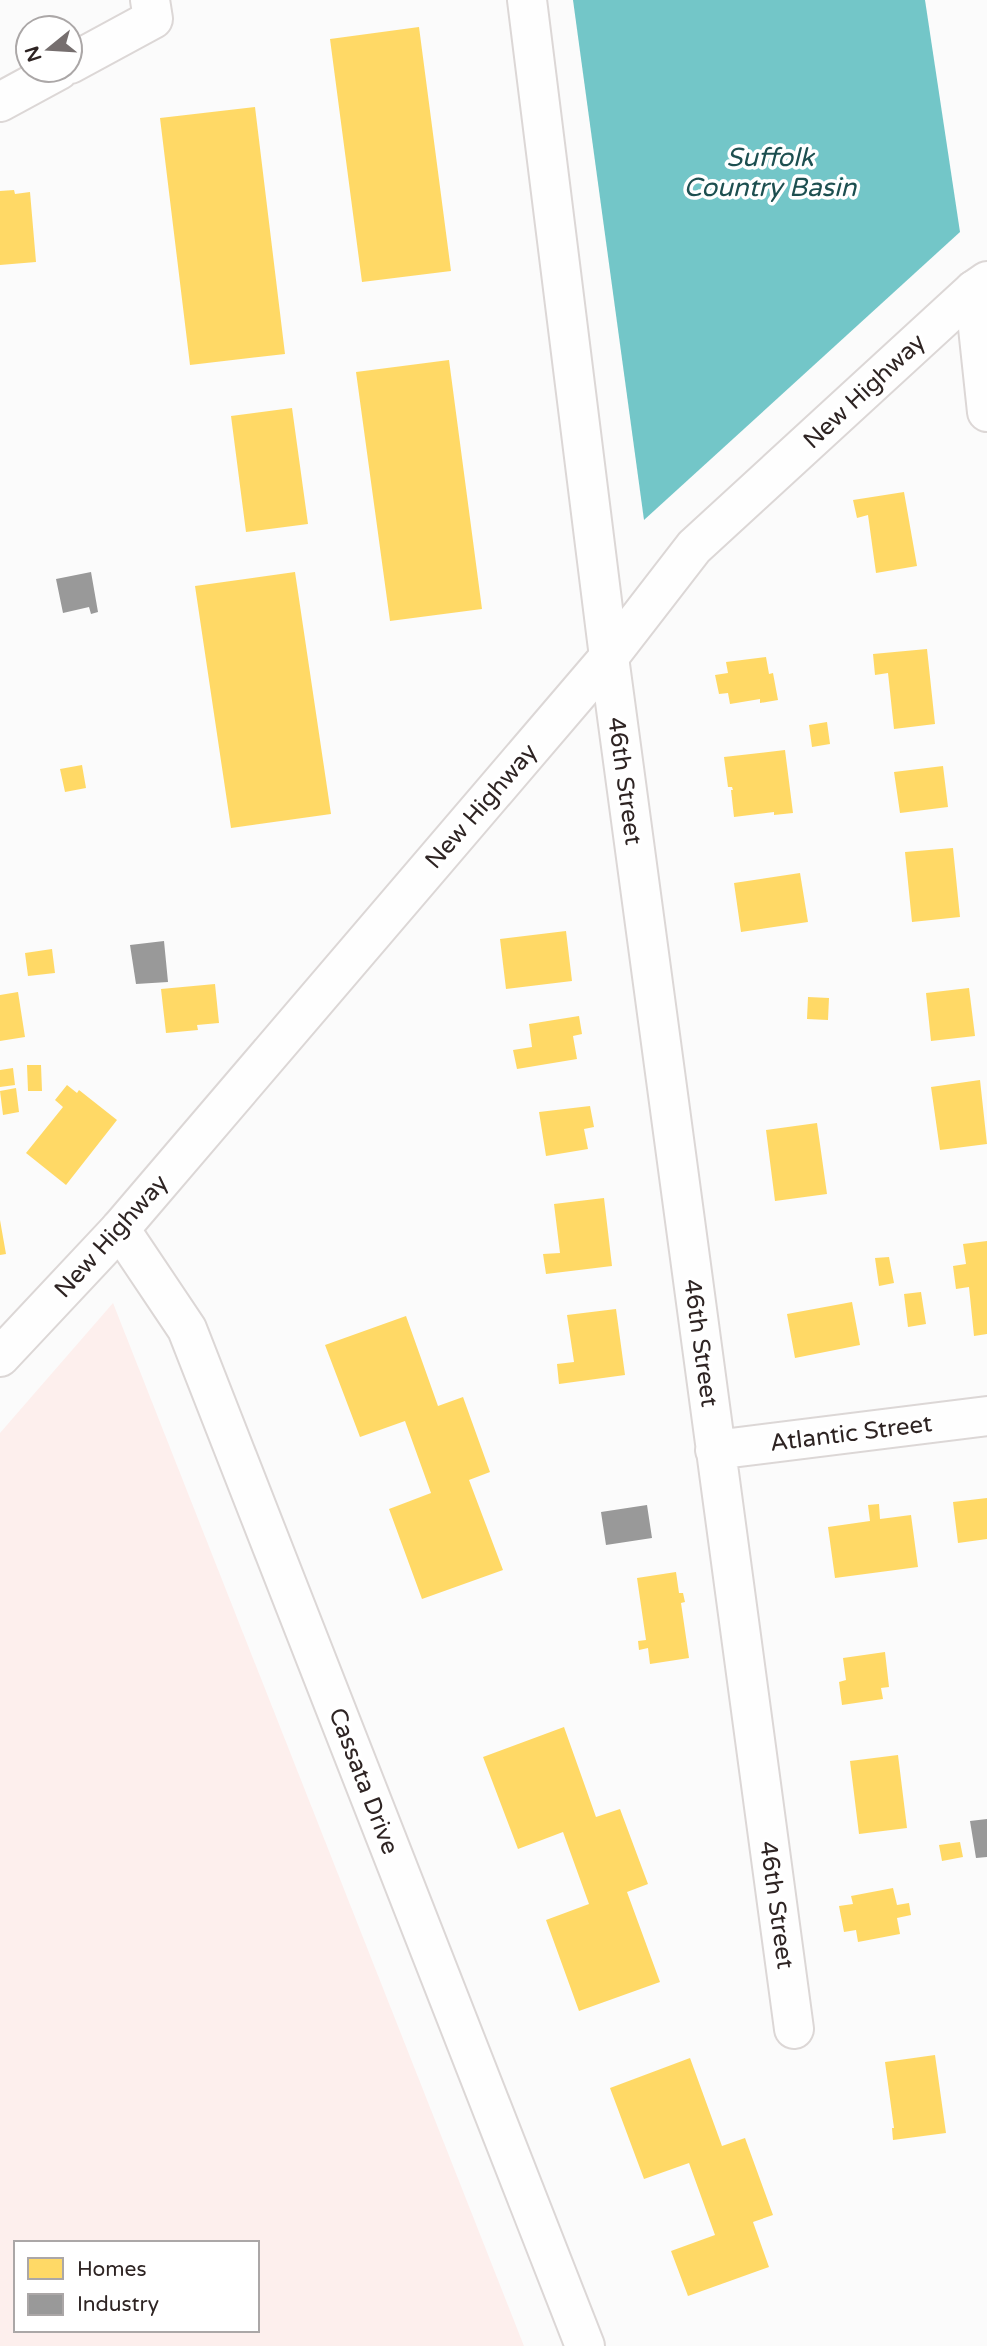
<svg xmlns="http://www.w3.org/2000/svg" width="987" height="2346" font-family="'Varela Round',sans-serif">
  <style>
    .green { fill: #fdefed; fill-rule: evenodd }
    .water { fill: #73c6c8 }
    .homes { fill: #ffd966 }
    .industry { fill: #999 }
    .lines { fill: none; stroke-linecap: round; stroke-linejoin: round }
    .minor-casing { stroke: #dcd7d6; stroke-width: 42 }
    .major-casing { stroke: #dcd7d6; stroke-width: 42 }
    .minor { stroke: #fefefe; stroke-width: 38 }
    .major { stroke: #fefefe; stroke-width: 38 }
    .labels { text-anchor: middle; stroke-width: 7; stroke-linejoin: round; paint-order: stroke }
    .street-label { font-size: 24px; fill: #2e2423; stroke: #fff }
    .water-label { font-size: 26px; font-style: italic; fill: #1d4f50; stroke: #fff }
  </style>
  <rect width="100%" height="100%" fill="#fbfbfb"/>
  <path class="green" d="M113,1303L524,2346H0V1433ZM16,2243H257V2330H16Z"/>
  <path class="water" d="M573,0H925L960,232L644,520Z"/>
  <path class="homes" d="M419,27L451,271L362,282L330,39Z
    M255,107L285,354L190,365L160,118Z
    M14,190L15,194L30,192L36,262L0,265V191Z
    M449,360L482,609L390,621L356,372Z
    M292,408L308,524L246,532L231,416Z
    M904,492L917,566L876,573L868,515L857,518L853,500Z
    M295,572L331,814L231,828L195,586Z
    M927,649L935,724L894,729L888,673L875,675L873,654Z
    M766,657L769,674L773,673L778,700L760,703V699L730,704L728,693L719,694L715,675L728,673L726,662Z
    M827,722L830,744L812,747L809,725Z
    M785,750L793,813L774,815V812L734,817L731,790H733L732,787H728L724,757Z
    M82,765L86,788L65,792L60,769Z
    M943,766L948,807L900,813L894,772Z
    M953,848L960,917L912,922L905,852Z
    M800,873L808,922L741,932L734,883Z
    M566,931L572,981L506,989L500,939Z
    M52,949L55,973L28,976L25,953Z
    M215,984L219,1023L197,1025L198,1030L166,1033L161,989Z
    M969,988L975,1036L931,1041L926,993Z
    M18,992L25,1037L0,1041V995Z
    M808,997L829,998L828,1020L807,1019Z
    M579,1016L582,1034L573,1036L577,1059L517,1069L513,1050L532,1047L529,1024Z
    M27,1065H41L42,1091H28Z
    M13,1068L15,1085L0,1087V1070Z
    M980,1080L987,1144L940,1150L931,1087Z
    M67,1085L77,1093L79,1090L117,1120L66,1185L26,1153L63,1107L55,1100Z
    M16,1088L19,1112L3,1115L0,1091Z
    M590,1106L594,1127L584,1129L588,1149L546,1156L539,1112Z
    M817,1123L827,1194L775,1201L766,1130Z
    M604,1198L612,1266L546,1274L543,1254L560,1253L554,1204Z
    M0,1220L6,1254L0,1255Z
    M987,1241V1334L974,1336L969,1287L956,1289L953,1266L966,1264L963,1244Z
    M889,1257L894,1283L879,1286L875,1258Z
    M921,1292L926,1324L908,1327L904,1294Z
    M852,1302L860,1345L795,1358L787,1314Z
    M616,1309L625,1375L559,1384L557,1364L574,1362L567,1315Z
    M406,1316L438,1406L463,1397L490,1472L469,1480L503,1570L422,1599L389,1509L431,1493L405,1421L360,1437L325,1345Z
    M987,1498V1539L958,1543L953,1502Z
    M879,1504L880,1519L911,1515L918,1567L835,1578L828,1527L870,1521L868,1505Z
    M676,1572L679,1593H683L685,1602L681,1603L689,1658L650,1664L648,1648L639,1650L638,1641L646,1640L637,1578Z
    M885,1652L889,1687L881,1688L883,1699L842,1705L839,1682L846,1680L843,1658Z
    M564,1727L596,1817L620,1809L648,1884L627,1892L660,1982L579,2011L546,1920L589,1904L563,1832L518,1849L483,1757Z
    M898,1755L907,1828L859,1834L850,1761Z
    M960,1842L963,1857L942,1861L939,1845Z
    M893,1888L897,1905L909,1903L911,1915L897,1918L900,1934L858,1942L856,1930L844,1932L839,1906L853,1904L851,1896Z
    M935,2055L946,2133L893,2140L892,2128H894L885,2062Z
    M690,2058L722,2146L745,2138L773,2215L753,2222L769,2267L688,2296L671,2251L715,2235L689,2163L644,2179L610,2088Z"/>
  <path class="industry" d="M91,572L98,612L91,614L89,607L63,613L56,579Z
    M164,941L168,982L136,984L130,945Z
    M647,1505L652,1538L606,1545L601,1512Z
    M987,1819V1857L976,1858L970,1821Z"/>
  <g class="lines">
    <defs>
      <path id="minor" d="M527,0L609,657L794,2029
        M70,64L153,19L150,0
        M0,102L59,70
        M974,290L987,412
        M120,1229L187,1329L585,2346
        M715,1450L987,1416"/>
      <path id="major" d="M0,1357L120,1229L609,657L694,547L974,290L987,281"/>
    </defs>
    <use href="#minor" class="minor-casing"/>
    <use href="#major" class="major-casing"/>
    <use href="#minor" class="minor"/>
    <use href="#major" class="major"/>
  </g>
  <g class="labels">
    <g class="street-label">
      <text transform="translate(864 391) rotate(-43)" y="8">New Highway</text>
      <text transform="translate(625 781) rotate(82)" y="8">46th Street</text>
      <text transform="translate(481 806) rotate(-49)" y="8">New Highway</text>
      <text transform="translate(111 1236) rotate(-48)" y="8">New Highway</text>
      <text transform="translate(701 1343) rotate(82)" y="8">46th Street</text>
      <text transform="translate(851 1433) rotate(-7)" y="8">Atlantic Street</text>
      <text transform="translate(364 1781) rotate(69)" y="8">Cassata Drive</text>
      <text transform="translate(777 1905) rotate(82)" y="8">46th Street</text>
    </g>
    <g class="water-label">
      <text x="770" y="166">Suffolk<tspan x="770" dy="30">Country Basin</tspan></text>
    </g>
  </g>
  <rect x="14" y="2241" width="245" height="91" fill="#ffffff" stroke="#aba7a7" stroke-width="2"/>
  <rect x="28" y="2258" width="35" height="21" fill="#ffd966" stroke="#aba7a7" stroke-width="2"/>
  <text x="77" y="2276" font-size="21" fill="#2e2423">Homes</text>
  <rect x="28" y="2294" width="35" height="21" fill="#999999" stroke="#aba7a7" stroke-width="2"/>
  <text x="77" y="2311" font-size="21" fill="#2e2423">Industry</text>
  <g transform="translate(49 49) rotate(252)"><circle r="33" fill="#ffffff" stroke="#aba7a7" stroke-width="2"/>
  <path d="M0-5L12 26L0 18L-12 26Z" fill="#766f6f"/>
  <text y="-10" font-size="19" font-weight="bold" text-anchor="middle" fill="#2e2423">N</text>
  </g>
</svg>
